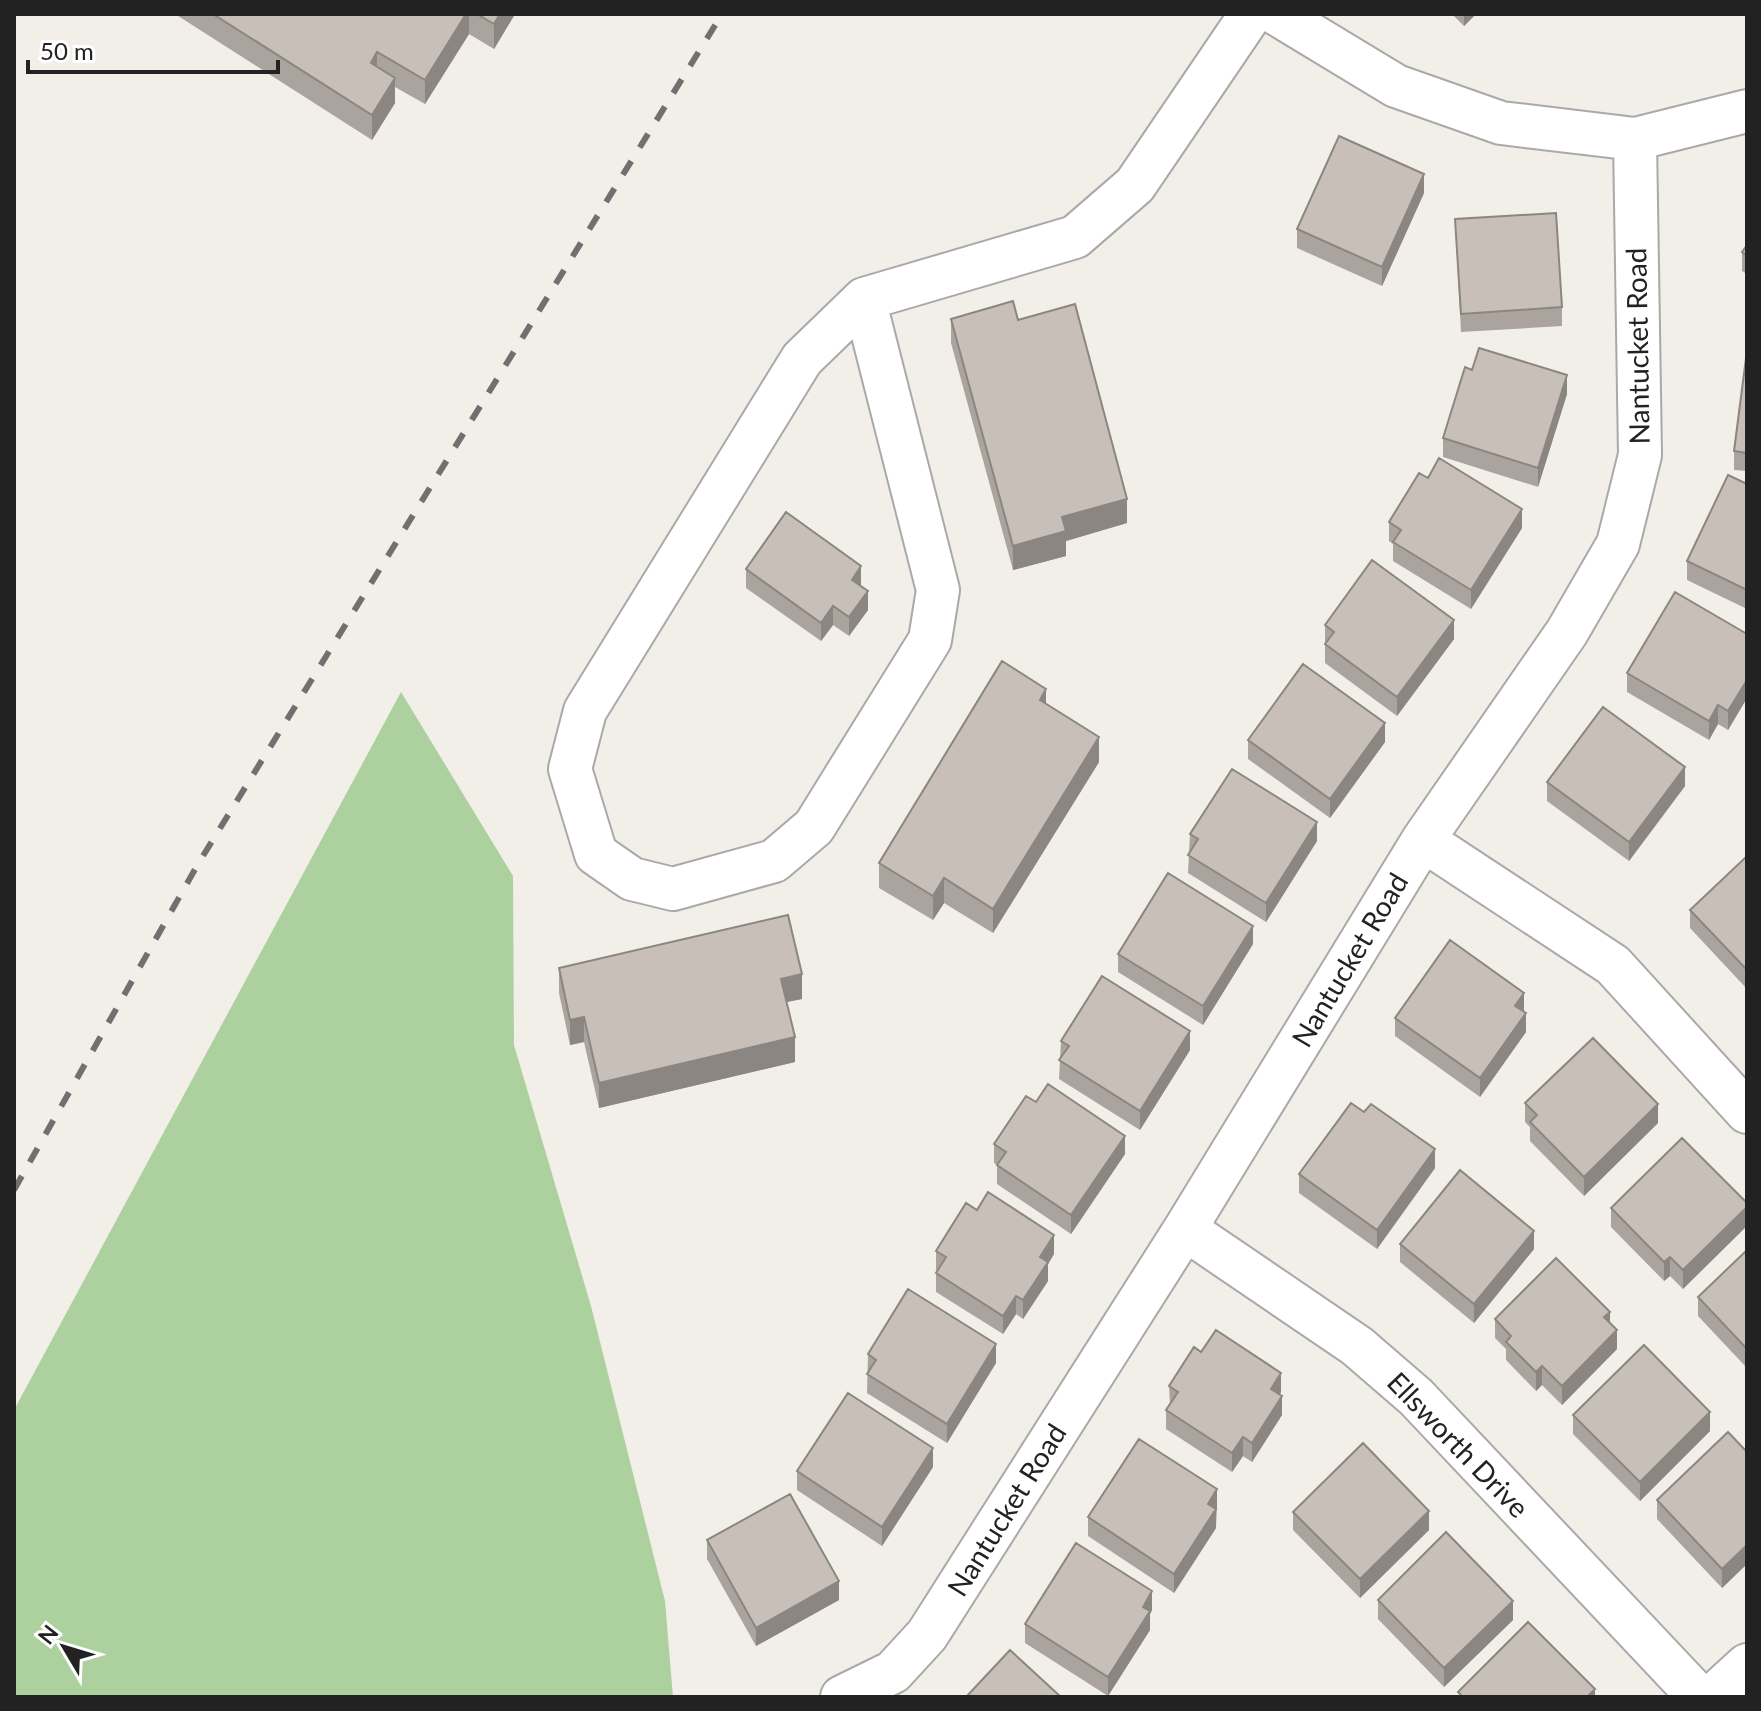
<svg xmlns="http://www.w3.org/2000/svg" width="1761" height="1711" font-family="Lato,sans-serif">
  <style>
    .forest { fill: #add19e }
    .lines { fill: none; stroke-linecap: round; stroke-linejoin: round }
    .minor-casing { stroke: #a9a9a9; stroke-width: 46 }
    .minor { stroke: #fff; stroke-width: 42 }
    .rail { stroke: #707070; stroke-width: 6; stroke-dasharray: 16 16; stroke-linecap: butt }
    .wall { fill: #aba49e }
    .shaded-wall { fill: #8b8681 }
    .building { fill: #c7bfb8; stroke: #8b8681; stroke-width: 2 }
    .labels { text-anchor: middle; stroke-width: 7; stroke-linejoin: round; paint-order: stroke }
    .street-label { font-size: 28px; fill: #222; stroke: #fff }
  </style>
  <rect width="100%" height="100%" fill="#f2efe9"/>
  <path class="forest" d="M401,692L513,876L514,1045L591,1306L665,1601L673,1697H14V1410Z"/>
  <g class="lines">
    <defs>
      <path id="minor" d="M1277,14L1396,86L1501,123L1635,139L1747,111
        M864,299L938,590L930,640L814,827L774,861L673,889L632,879L596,854L570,769L585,711L802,359L864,299L1075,237L1135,185L1251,14
        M1423,840L1613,965L1747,1112
        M1185,1229L1357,1346L1416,1397L1699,1697
        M842,1697L893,1672L927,1635L1185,1229L1423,840L1567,632L1618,544L1640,455L1635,139
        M1712,1697L1747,1665"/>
    </defs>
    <use href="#minor" class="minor-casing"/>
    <use href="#minor" class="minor"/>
    <path class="rail" d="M14,1190L198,864L722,14"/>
  </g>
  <path class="wall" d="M175,14H515L494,49L469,34L425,104L395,87V103L372,140Z
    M1452,14H1476L1464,26Z
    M1424,193L1382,286L1297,248V229Z
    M1455,219L1562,307V326L1461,332Z
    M1747,245V274L1742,271V252Z
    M951,319L1127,523L1066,541V556L1013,570L951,343Z
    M1747,358V471L1734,470V451Z
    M1472,370L1567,394L1538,487L1443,457V438Z
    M1747,484V609L1687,580V561Z
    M1389,522L1522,528L1471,609L1393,561V544L1389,541Z
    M746,569L861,585L860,586L868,610L849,636L833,625L821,641L746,588Z
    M1325,625L1454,639L1397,716L1325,663Z
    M1747,634V698L1728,730L1718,724L1709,740L1627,692V673Z
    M1046,705L1099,762L993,933L944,903L933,920L879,888V863Z
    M1248,740L1385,742L1330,818L1248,759Z
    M1547,782L1685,786L1629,861L1547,801Z
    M1190,834L1317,841L1266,922L1188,873Z
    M1747,856V989L1690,928V910Z
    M1253,944L1203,1025L1118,972V954Z
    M559,968L802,999L787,1002L795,1062L599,1108L584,1042L570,1045L559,993Z
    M1395,1018L1526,1032L1480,1097L1395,1036Z
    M1061,1041L1190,1050L1140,1130L1059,1079Z
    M1036,1102L1125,1154L1071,1234L997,1184V1165L994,1163V1144Z
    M1525,1103L1658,1123L1584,1196L1530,1141V1127L1525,1122Z
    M1364,1112L1435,1168L1377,1249L1299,1193V1174Z
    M1747,1203L1683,1289L1670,1276L1664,1281L1611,1227V1208Z
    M1400,1244L1534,1249L1474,1323L1400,1262Z
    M1747,1250V1368L1698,1316V1297Z
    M936,1251L1054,1254L1048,1264V1281L1023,1319L1016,1314L1003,1334L936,1292V1273L938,1271L936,1270Z
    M1495,1319L1610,1323L1617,1349L1562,1405L1542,1385L1536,1391L1506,1360V1349L1495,1338Z
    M1201,1352L1281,1392L1280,1395L1282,1415L1252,1462L1243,1456L1232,1472L1166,1429V1410L1170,1405L1169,1386Z
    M868,1354L996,1363L947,1443L867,1393Z
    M1573,1415L1710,1431L1640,1501L1573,1434Z
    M1747,1452V1564L1722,1588L1657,1519V1500Z
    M933,1467L882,1546L797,1490V1471Z
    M1217,1508L1216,1528L1174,1593L1088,1536V1517Z
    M1293,1512L1429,1530L1360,1598L1293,1530Z
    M707,1540L839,1600L756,1646L707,1559Z
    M1378,1600L1513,1620L1444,1687L1378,1619Z
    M1152,1610L1150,1614V1630L1108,1696L1025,1643V1624Z"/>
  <path class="shaded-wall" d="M466,14H469V34L425,104V80Z
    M500,14H515L494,49V24Z
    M1464,14H1476L1464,26Z
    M377,52V77L371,63Z
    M395,78V103L372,140V115Z
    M1424,174V193L1382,286V267Z
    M1567,375V394L1538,487V468Z
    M1127,499V523L1066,541V556L1013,570V546L1062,517Z
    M1522,509V528L1471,609V590Z
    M861,566V585L852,599V580Z
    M868,591V610L849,636V617Z
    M833,606V625L821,641V623Z
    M1454,620V639L1397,716V697Z
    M1747,680V698L1728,730V711Z
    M1046,689V714L1040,700Z
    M1718,705V724L1709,740V721Z
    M1385,723V742L1330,818V799Z
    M1099,737V762L993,933V909Z
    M1685,767V786L1629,861V842Z
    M1317,822V841L1266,922V903Z
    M944,878V903L933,920V896Z
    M1253,926V944L1203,1025V1006Z
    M802,974V999L781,1003V979Z
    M1524,993V1012L1515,1006Z
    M1526,1013V1032L1480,1097V1078Z
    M584,1017V1042L570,1045V1020Z
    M1190,1031V1050L1140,1130V1111Z
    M795,1037V1062L599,1108V1083Z
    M1658,1104V1123L1584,1196V1177Z
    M1125,1136V1154L1071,1234V1215Z
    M1435,1149V1168L1377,1249V1230Z
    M1747,1207V1226L1683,1289V1270Z
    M1534,1231V1249L1474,1323V1304Z
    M1054,1235V1254L1048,1264V1281L1023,1319V1300L1040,1257Z
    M1670,1257V1276L1664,1281V1262Z
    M1016,1296V1314L1003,1334V1316Z
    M1610,1312V1330L1604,1317Z
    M1617,1330V1349L1562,1405V1386Z
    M996,1344V1363L947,1443V1424Z
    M1542,1366V1385L1536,1391V1372Z
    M1281,1373V1392L1271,1408V1389Z
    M1282,1396V1415L1252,1462V1443Z
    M1710,1412V1431L1640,1501V1482Z
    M1243,1437V1456L1232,1472V1453Z
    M933,1448V1467L882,1546V1527Z
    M1217,1489V1508L1208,1522V1504Z
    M1216,1509V1528L1174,1593V1574Z
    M1429,1511V1530L1360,1598V1579Z
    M1747,1545V1564L1722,1588V1569Z
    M839,1581V1600L756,1646V1628Z
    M1152,1591V1610L1150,1614V1630L1108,1696V1677L1143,1607Z
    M1513,1601V1620L1444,1687V1668Z
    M1595,1689V1697H1587Z"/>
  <path class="building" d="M213,14H466L425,80L377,52L371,63L395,78L372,115Z
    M477,14H500L494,24Z
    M1339,136L1424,174L1382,267L1297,229Z
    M1556,213L1562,307L1461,314L1455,219Z
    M1747,245V256L1742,252Z
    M1013,301L1018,320L1075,304L1127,499L1062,517L1066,531L1013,546L951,319Z
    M1479,348L1567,375L1538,468L1443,438L1465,367L1472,370Z
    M1746,358H1747V453L1734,451Z
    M1439,458L1522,509L1471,590L1393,542L1401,530L1389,522L1419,473L1428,478Z
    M1728,475L1747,484V590L1687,561Z
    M786,512L861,566L852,580L868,591L849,617L833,606L821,623L746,569Z
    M1372,560L1454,620L1397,697L1325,644L1334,632L1325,625Z
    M1675,592L1747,634V680L1728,711L1718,705L1709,721L1627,673Z
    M1002,661L1046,689L1040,700L1099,737L993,909L944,878L933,896L879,863Z
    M1303,664L1385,723L1330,799L1248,740Z
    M1603,707L1685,767L1629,842L1547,782Z
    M1232,769L1317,822L1266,903L1188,855L1198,839L1190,834Z
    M1747,856V970L1690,910Z
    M1168,873L1253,926L1203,1006L1118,954Z
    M788,915L802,974L781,979L795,1037L599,1083L584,1017L570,1020L559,968Z
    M1450,940L1524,993L1515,1006L1526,1013L1480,1078L1395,1018Z
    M1102,976L1190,1031L1140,1111L1059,1060L1069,1046L1061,1041Z
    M1593,1038L1658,1104L1584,1177L1530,1122L1537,1115L1525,1103Z
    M1048,1084L1125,1136L1071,1215L997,1165L1006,1152L994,1144L1026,1096L1036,1102Z
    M1351,1103L1364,1112L1371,1104L1435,1149L1377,1230L1299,1174Z
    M1682,1138L1747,1203V1207L1683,1270L1670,1257L1664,1262L1611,1208Z
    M1460,1170L1534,1231L1474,1304L1400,1244Z
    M988,1192L1054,1235L1040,1257L1048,1262L1023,1300L1016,1296L1003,1316L936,1273L946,1257L936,1251L966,1203L977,1210Z
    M1747,1250V1349L1698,1297Z
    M1556,1258L1610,1312L1604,1317L1617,1330L1562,1386L1542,1366L1536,1372L1506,1342L1511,1336L1495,1319Z
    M908,1289L996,1344L947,1424L867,1374L876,1360L868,1354Z
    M1216,1330L1281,1373L1271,1389L1282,1396L1252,1443L1243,1437L1232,1453L1166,1410L1178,1392L1169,1386L1194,1347L1201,1352Z
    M1644,1345L1710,1412L1640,1482L1573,1415Z
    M848,1393L933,1448L882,1527L797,1471Z
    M1728,1432L1747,1452V1545L1722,1569L1657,1500Z
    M1139,1439L1217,1489L1208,1504L1216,1509L1174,1574L1088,1517Z
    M1363,1443L1429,1511L1360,1579L1293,1512Z
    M790,1494L839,1581L756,1628L707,1540Z
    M1446,1532L1513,1601L1444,1668L1378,1600Z
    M1076,1543L1152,1591L1143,1607L1150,1611L1108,1677L1025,1624Z
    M1528,1622L1595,1689L1587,1697H1463L1458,1692Z
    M1010,1650L1061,1697H966Z"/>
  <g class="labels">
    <g class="street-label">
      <text transform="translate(1638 346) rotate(-91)" y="10">Nantucket Road</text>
      <text transform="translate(1350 960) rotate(-59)" y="10">Nantucket Road</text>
      <text transform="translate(1458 1445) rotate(46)" y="10">Ellsworth Drive</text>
      <text transform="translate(1007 1510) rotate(-58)" y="10">Nantucket Road</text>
    </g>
  </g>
  <rect width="1761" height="1711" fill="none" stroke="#222222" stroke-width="32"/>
  <g transform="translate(64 1647) rotate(308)" stroke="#ffffff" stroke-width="6" paint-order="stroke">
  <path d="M0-6L14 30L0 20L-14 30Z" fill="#222222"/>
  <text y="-12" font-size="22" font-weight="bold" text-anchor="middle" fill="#222222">N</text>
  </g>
  <path d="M28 60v12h250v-12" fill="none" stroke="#222222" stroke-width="4"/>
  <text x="40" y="60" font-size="24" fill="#222222" stroke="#ffffff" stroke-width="6" paint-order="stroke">50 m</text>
</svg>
